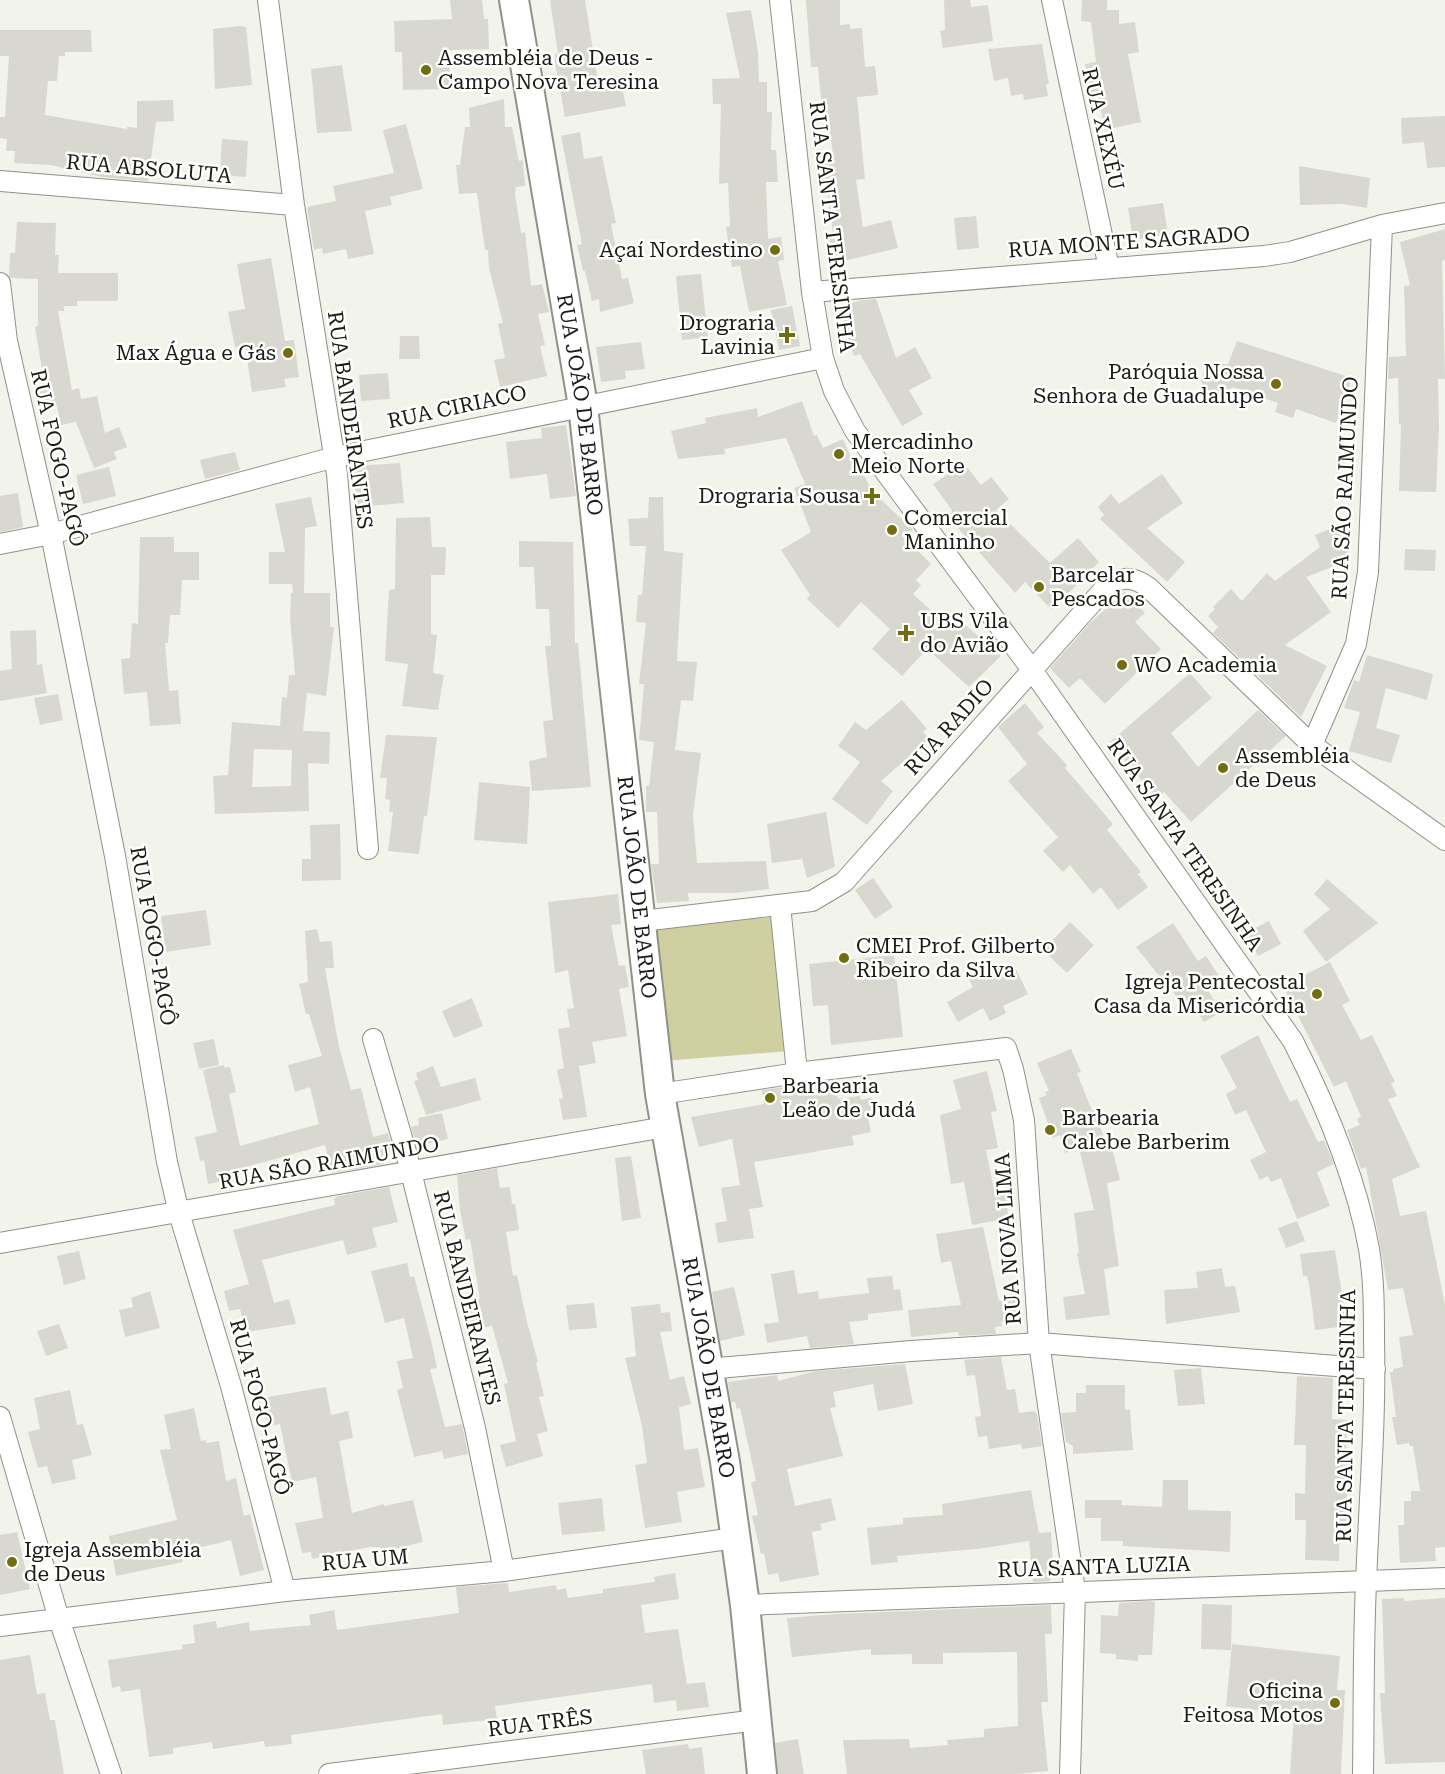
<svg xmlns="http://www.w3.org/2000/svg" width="1445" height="1774" font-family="'Roboto Serif',serif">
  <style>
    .green { fill: #cfcfa1 }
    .building { fill: #d8d8d0; fill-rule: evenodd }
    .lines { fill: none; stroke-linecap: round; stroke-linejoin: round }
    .street-casing { stroke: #909189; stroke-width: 22 }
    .secondary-casing { stroke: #909189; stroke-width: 32 }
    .street { stroke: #fff; stroke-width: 20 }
    .secondary { stroke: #fff; stroke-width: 28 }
    .poi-dot { fill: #706e0e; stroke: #fffffe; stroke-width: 2 }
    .labels { text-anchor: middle; stroke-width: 5; stroke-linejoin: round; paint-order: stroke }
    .poi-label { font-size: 21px; fill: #1a1a17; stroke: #fffffe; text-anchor: start }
    .street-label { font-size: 21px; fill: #1a1a17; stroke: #fffffe }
  </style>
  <rect width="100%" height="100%" fill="#f2f3ea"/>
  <path class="green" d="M779,917L789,1051L663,1061L653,926Z"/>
  <path class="building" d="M450,0H482L484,19H488L489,49L449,50L450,89L403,90L402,52H395L394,21L452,19Z
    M550,0H585L598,81L620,76L626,106L565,117L555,63V54H558Z
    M806,0H840V25L850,24V29L862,28L865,67L875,66L878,95L857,97L865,179L856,180L863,227L891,220L898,248L844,261L842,255L830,258L825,236L833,234L827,187L818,188L814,157L833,154L825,100H821L818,67H811Z
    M944,0H970L971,7L988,5L993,41L943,48L940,31L945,30Z
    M1082,0H1107V10H1119V24L1135,22L1139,52L1128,54L1141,122L1105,130L1098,97L1092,98L1085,64L1096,62L1091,22L1081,21Z
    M751,10L758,52L759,82H767V112H772L771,150H776L778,182H766L768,239L781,237L784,260L778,261L787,305L749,312L740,266L732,267L726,227L730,226L728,183L719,184L721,104H713L712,79L740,78L726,13Z
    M240,26L246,27L252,85L215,89L213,29Z
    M0,30H91L92,52H65V56H59L57,81H48L45,115L127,129V127L137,128V101L173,100L174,121L156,122L148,181L102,177L50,165L14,163L15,151H6L7,139L0,138V117H5L9,56H0Z
    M1042,44L1049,84H1046L1048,96L1024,100L1023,94L1011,96L1008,78L994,81L988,49Z
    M342,65L352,131L317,133L311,69Z
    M504,99L505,127H512L519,161L523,160L525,186L516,187L515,194L521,233L525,232L531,286L542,284L549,312L538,314L545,345L540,346L547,376L500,387L494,360L505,358L498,324L503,323L489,268L488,250H485L477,193L459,194L456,165H460L465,127H470L469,108Z
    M1445,116V167L1427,168L1424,142L1402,144L1401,118Z
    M406,124L423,189L390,197L392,205L365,211L374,254L348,259L346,249L323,254L322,248L314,250L307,207L336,201L333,186L394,173L383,130Z
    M580,132L584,159L602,156L616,223L611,224L622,279L628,278L634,303L600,312L599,299L592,301L585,271H583L577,245L582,244L561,136Z
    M222,139L248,141L246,177L220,175Z
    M1299,166L1370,178L1367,208L1342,204L1300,205Z
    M1163,203L1168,235L1133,240L1128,208Z
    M976,216L979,248L957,250L954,218Z
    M17,222L56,223L55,255H59L58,273H118V301H77V306H64V311H58L72,390L79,388L81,399L97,396L105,433L119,427L127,447L114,452L117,459L94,468L76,422L61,425L57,406L43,409L39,388L45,387L35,327L38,326V279L10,278L9,275L10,253H15Z
    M1445,229V260L1442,261L1445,379H1438L1439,427L1436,492L1399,491L1401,424H1399L1398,378L1388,379L1389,357L1406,356L1404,286L1410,285L1400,242Z
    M271,258L285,341L294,340L299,377L284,379L286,387L252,392L245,345L235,347L228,312L245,309L237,264Z
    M701,274L708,337L682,340L676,276Z
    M876,299L896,358L915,347L932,378L909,390L923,414L902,426L860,354L854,356L838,308L861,300Z
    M792,306L800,346L779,350L771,310Z
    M400,336H419L420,359H399Z
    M1237,341L1352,378L1336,423L1296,409L1293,418L1275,412L1278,403L1233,387L1221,396L1205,391L1201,381L1204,371L1212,364H1228Z
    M641,342L645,369L625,371L626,379L601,382L596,347Z
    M388,373L390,399L361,401L359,375Z
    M802,401L814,436L817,435L823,448L843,439L855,466L858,465L873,492L913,530L905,538L931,564L916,580L921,585L913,594L953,631L962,622L1001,656L969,687L927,649L902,676L872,649L890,629L861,602L838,628L807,599L810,595L781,550L811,532L794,488L805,484L786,438L724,449L725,454L678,459L671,431L706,423L705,418L757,408L758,417Z
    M566,425L576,496L550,499L547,474L510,479L506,442L542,438L541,428Z
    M235,452L240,470L205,479L200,460Z
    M400,463L404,503L357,507L353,466Z
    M109,467L116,496L83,504L76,475Z
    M967,467L981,485L991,477L1009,499L996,510L1050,563L1078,538L1099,562L1052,610L1025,582L1015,593L950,519L952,510L933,484L954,470L957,474Z
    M1162,474L1183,503L1147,528L1185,562L1167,582L1100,519L1104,515L1098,507L1111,494L1119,504Z
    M18,493L23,527L0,532V496Z
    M311,497L317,526L305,528L304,593H330V627H334L326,696L307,693L303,731L330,732L329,764L308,763L309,811L215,814L213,776L228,775L232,722L280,726L282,697L287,698L289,675H295L290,618L291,593H293L292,584H269V552H285L275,504ZM254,749L292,750L291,786L252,787Z
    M649,497H663L664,551L683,553L677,661L697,662L693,701L681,700L675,750L701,753L693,815L697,863L766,861L769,889L735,893H688L689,901L657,903L651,864H659L657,812H646V786H649L654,742L639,740L644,684H639L646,623L636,622L638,595H642L646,546H630L628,519L648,518Z
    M430,517L432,547H446L445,575H431V634L437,635L433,673L444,675L438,710L402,706L408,664L385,661L389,590L395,589L396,518Z
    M1337,526L1351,560L1306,577L1331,612L1285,645L1327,666L1301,717L1213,633L1218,627L1208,616L1215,609L1213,607L1231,589L1242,601L1267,573L1275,581L1320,547L1315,535Z
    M140,537H174V552H199V580H182L180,615H170L168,643H165L169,691L178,690L181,724L150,726L147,692L124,694L121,659L130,658L132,623L138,624Z
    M519,541L573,542L575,643H578L591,787L532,791L529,761L547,757L543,721L553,720L545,646H551L549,609H536L534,567H519Z
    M1405,549L1436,550L1435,571L1404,570Z
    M1125,591L1145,613L1135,622L1161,649L1105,704L1080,678L1069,688L1050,668L1090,623Z
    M36,630L37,665L42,664L47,693L0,701V671L12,669L10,631Z
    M1367,655L1433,674L1427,700L1386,688L1376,728L1400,735L1391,763L1349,751L1360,712L1344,708L1354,680L1359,682Z
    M1190,673L1212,698L1171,733L1198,767L1258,710L1286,736L1191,822L1164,792L1156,798L1110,742Z
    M58,694L63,720L40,725L34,698Z
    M902,700L927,729L923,732L929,739L881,781L893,791L867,825L832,799L860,762L838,746L855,722L866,730Z
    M1025,703L1044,727L1037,733L1067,765L1065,768L1113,824L1107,830L1141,872L1138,874L1148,887L1118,910L1101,887L1093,894L1070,865L1063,872L1043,851L1058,837L1008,781L1027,764L998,727Z
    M386,735L437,737L427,816H424L419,854L388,851L393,812H389L390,800L385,799L387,778H380Z
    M479,782L530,787L527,844L474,840Z
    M826,812L835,867L807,878L802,859L772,863L767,824Z
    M340,824L341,880L302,881V859H311L310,825Z
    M873,878L893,907L875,919L855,890Z
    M1327,879L1378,923L1326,962L1303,931L1330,909L1314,894Z
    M618,894L621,924L611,925L619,966L625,965L629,987L619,989L627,1036L592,1042L596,1063L579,1066L587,1117L563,1120L559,1099L563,1098L557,1070L564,1068L558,1029L570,1027L567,1009L574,1008L568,970L555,973L548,902Z
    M206,910L211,945L166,952L161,916Z
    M1269,921L1281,944L1258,956L1246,933Z
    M1070,922L1094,945L1067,973L1043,950Z
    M1173,923L1198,961L1206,956L1219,976L1205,985L1221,1012L1204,1022L1198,1013L1193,1016L1183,999L1179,1001L1163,975L1160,977L1136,947Z
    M317,929L320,942L332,941L334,968H325L339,1047L351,1090L361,1088L373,1137L388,1133L394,1153L382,1156L384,1164L332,1173L325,1145L232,1171L233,1179L208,1184L204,1160L200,1161L195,1137L217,1132L203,1070L224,1065L225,1068L230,1067L236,1092L229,1094L240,1146L319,1124L310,1087L295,1092L288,1065L322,1056L309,1014H306L299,984L308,982L305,931Z
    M894,955L903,1037L831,1045L828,1005L813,1006L809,964Z
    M1330,962L1350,1001L1342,1005L1361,1040L1372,1035L1395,1082L1391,1083L1397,1096L1388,1099L1420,1167L1392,1179L1400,1216L1426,1211L1445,1305V1547L1435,1548L1436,1561L1400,1563L1398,1525H1404V1501H1411V1491H1420L1413,1446H1410L1409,1443L1397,1445L1392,1417H1396L1390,1372H1393V1369L1403,1367L1399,1337L1413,1335L1403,1288L1388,1290L1366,1167L1361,1169L1347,1130L1360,1125L1357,1119L1361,1117L1346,1081L1334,1087L1283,986Z
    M980,964L988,979L1014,965L1028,994L1003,1006L1006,1013L990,1021L983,1008L958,1022L947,1002L973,987L965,972Z
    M472,998L483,1026L454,1038L442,1011Z
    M1258,1035L1290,1102L1297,1099L1318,1142L1324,1140L1334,1164L1317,1172L1330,1206L1297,1219L1281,1178L1271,1182L1268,1176L1260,1180L1250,1160L1266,1152L1246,1110L1235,1115L1226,1094L1237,1088L1220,1056Z
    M214,1039L219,1065L199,1069L193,1043Z
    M1071,1049L1081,1072L1077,1073L1092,1111L1094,1110L1107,1145L1111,1144L1120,1180L1107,1183L1119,1266L1104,1269L1110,1315L1066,1320L1063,1297L1085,1294L1077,1253H1079L1074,1213L1094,1210L1079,1148L1065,1153L1060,1135L1053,1138L1039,1098L1047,1095L1045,1092L1049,1091L1037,1063Z
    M433,1066L441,1087L475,1078L481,1100L426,1115L414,1081L418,1080L416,1073Z
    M987,1071L997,1111L991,1112L998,1148L986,1150L994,1190L1004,1189L1009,1218L972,1225L964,1182L951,1184L940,1115L961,1109L953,1080Z
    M810,1084L812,1094L836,1090L838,1099L860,1096L861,1100L871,1098L874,1117H868L871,1132L852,1136L854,1145L754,1162L763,1207L749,1209L754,1238L718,1243L715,1223L727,1221L721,1188L740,1185L732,1139L699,1147L691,1117L764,1104L762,1090Z
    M442,1113L448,1139L417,1146L411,1127L419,1125L418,1118Z
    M631,1156L641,1218L622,1221L615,1158Z
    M497,1168L500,1188L510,1187L512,1204H515L519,1230L506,1232L513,1276L517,1275L527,1322L538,1362L536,1363L544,1396L539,1397L548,1431L537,1434L543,1456L506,1467L500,1445L516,1441L504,1384L508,1383L492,1326L471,1330L465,1302L480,1299L470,1239L466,1240L460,1210L457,1175Z
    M389,1187L398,1222L372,1228L377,1247L347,1255L343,1240L262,1260L274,1303L289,1299L296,1324L246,1332L240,1309L229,1311L224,1291L249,1284L233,1230L335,1205L334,1199L338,1196Z
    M1297,1221L1305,1241L1286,1248L1278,1228Z
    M983,1227L999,1301L1016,1299L1019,1319L1001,1322L1002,1326L995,1327L996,1334L959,1336L958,1332L911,1337L908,1310L961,1305L951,1261L941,1263L936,1234Z
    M1335,1250L1347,1326L1315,1330L1310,1290L1307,1276H1303L1300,1254Z
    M79,1251L86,1279L64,1285L57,1256Z
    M407,1263L410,1277L414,1276L431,1340L437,1368L430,1369L445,1427L462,1424L468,1454L444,1459L442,1451L414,1457L397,1390L403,1388L397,1361L413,1358L404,1318L385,1323L371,1271Z
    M1222,1268L1225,1287L1235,1286L1240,1312L1166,1324L1164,1290L1198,1288L1196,1272Z
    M794,1270L798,1294L818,1291L819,1299L869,1293L867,1278L892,1276L894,1290L900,1289L903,1310L868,1314V1320L849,1322L854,1344L810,1348L807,1336L767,1343L764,1324L779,1322L771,1274Z
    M734,1287L745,1335L720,1341L712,1292Z
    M150,1291L160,1328L125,1337L119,1310L133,1307L131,1298Z
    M594,1303L597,1328L569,1330L566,1305Z
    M660,1304L661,1313L670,1312L672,1331L660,1332L670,1380L684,1376L691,1404L679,1407L684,1450L698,1448L705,1487L677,1492L682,1522L645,1528L635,1465L647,1463L642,1426L625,1358L636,1356L631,1307Z
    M59,1324L68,1348L46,1356L37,1331Z
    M1001,1357L1007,1390L1015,1389L1019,1413L1034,1411L1037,1414L1042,1446L1022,1449L1021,1444L989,1449L987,1436L978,1437L975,1417L981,1416L975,1375L967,1376L964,1360Z
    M905,1364L913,1404L878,1411L873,1384L833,1392L836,1407L830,1408L843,1456L787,1469L795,1506L831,1498L836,1520L820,1524L822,1530L812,1532L819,1575L780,1582L778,1573L768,1575L764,1553L761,1554L752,1516L758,1515L751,1482L756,1481L740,1408L737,1409L735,1402H731L728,1382L777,1375L778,1381L816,1371Z
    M1201,1368L1205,1404L1178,1406L1174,1370Z
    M1297,1376L1333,1378L1332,1419L1347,1420L1346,1454H1350L1349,1491L1347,1490L1346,1527H1340L1339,1561L1305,1560L1306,1520H1295V1493L1305,1494L1306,1445H1294Z
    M1086,1385H1125V1410L1130,1409L1133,1450L1073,1454V1446L1066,1442L1061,1413L1076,1412V1393H1086Z
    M326,1387L331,1415L348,1411L353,1438L339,1441L352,1513L384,1504V1506L413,1500L423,1542L382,1552L380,1547H370L312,1559L311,1552L302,1553L295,1523L323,1518L316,1477L292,1482L280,1424L268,1426L262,1398Z
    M70,1390L77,1425L83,1424L92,1455L72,1460L76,1479L52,1484L47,1466L38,1468L28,1432L40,1429L34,1398Z
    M194,1408L201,1441L206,1440V1443L219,1441L226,1481L236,1478L244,1516L250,1514L264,1570L240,1576L231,1540L181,1552L183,1562L116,1576L109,1536L177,1520L160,1450L171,1449L164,1415Z
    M1163,1480H1188V1510L1231,1511L1230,1552L1123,1546V1541H1101V1518H1085V1500H1122L1121,1505L1162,1507Z
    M1031,1490L1039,1533L1051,1532L1053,1563H1050V1581L1033,1582L1029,1541L977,1549L897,1556L898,1562L871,1565L867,1528L903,1524V1518L943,1515L942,1504Z
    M602,1498L605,1531L562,1535L558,1503Z
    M17,1532L30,1589L0,1595V1535Z
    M675,1573L679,1599L641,1605L645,1633L678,1629L687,1684L705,1682L709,1707L677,1711L676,1700L654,1703L652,1684L495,1706L497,1719L443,1725L442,1714L291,1735L292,1744L265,1747L264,1741L213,1749L212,1742L173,1748V1754L149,1757L140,1689L121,1692L120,1686L112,1688L108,1660L183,1649L182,1645L195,1643L193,1625L216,1621L217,1628L249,1622L250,1631L311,1625L309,1615L334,1610L337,1630L459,1613L456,1587L508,1583L509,1592L556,1585L557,1590L566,1588L568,1598L603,1593V1589L655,1582L654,1577Z
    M1404,1598V1601L1445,1598V1762L1385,1764L1380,1693H1385L1382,1599Z
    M1149,1601L1155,1602L1152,1655H1138V1661L1116,1659V1654L1100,1653L1101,1615L1118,1616L1119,1603Z
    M1202,1604L1232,1605L1231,1650L1201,1649Z
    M1051,1605L1052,1634H1045L1048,1702H1041L1048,1771L1016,1774H847L843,1740L909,1739L910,1748L948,1745L947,1740L984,1737V1729L1018,1726L1017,1652L943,1653V1664H912V1654L871,1655V1649L792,1657L787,1618L835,1614Z
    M1232,1644L1340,1656L1337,1690H1345L1341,1774H1290L1294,1715L1226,1706Z
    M30,1655L37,1694L45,1693L50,1720H55L64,1774H0V1660Z
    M798,1739L804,1774H778L775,1743Z
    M688,1744L689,1749L702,1747L705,1774H646L642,1750Z"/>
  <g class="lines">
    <defs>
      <path id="street" d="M268,0L294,205L337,474L368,849
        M780,0L812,292L823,358L834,391L855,431L1032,670L1293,1041C1326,1106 1356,1177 1369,1249C1374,1279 1374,1309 1374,1339C1376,1421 1369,1502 1366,1584C1363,1647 1364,1711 1363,1774
        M1052,0L1109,268
        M0,181L294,205
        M0,283L7,341L51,534L115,856L167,1162L179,1213L231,1386L285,1591
        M812,292L1264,256L1290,252L1382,225L1445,213
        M0,544L51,534L335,457L823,358
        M1312,745L1356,644L1368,572L1382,225
        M780,905L797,1073
        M642,921L812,901L844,882L1105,588C1120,576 1132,576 1148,587L1312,745L1445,840
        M373,1039L405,1148L475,1428L504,1571
        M660,1094L797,1073L1006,1048L1013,1069L1024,1120L1039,1343L1075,1591L1070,1774
        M0,1243L665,1127
        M707,1369L911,1351L1039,1343L1375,1369
        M0,1417L59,1619L111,1774
        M745,1605L1445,1578
        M0,1626L285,1591L504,1571L735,1538
        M329,1774L757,1720"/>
      <g id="secondary">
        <path id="s1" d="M514,0L583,406L660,1094L725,1462L745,1605L762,1774"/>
      </g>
    </defs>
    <use href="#street" class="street-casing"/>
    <use href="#secondary" class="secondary-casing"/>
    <use href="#street" class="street"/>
    <use href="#secondary" class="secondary"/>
  </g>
  <g class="poi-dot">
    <circle cx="426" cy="70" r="6"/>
    <circle cx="775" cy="250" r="6"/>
    <path d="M784 326h6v6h6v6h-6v6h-6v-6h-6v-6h6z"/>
    <circle cx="288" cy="353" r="6"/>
    <circle cx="1276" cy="384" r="6"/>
    <circle cx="839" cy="454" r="6"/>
    <path d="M869 487h6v6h6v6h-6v6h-6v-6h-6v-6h6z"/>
    <circle cx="892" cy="530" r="6"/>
    <circle cx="1039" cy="587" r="6"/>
    <path d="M903 624h6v6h6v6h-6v6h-6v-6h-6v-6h6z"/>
    <circle cx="1122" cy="665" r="6"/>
    <circle cx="1223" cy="768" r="6"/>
    <circle cx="844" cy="958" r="6"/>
    <circle cx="1317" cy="994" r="6"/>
    <circle cx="770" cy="1098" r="6"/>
    <circle cx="1050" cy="1130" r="6"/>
    <circle cx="12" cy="1562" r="6"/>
    <circle cx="1335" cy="1703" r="6"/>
  </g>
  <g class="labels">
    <g class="poi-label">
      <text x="438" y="65">Assembléia de Deus -<tspan x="438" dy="24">Campo Nova Teresina</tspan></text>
      <text x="763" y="257" text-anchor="end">Açaí Nordestino</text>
      <text x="775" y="330" text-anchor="end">Drograria<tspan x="775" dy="24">Lavinia</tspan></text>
      <text x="276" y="360" text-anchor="end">Max Água e Gás</text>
      <text x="1264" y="379" text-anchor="end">Paróquia Nossa<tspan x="1264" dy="24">Senhora de Guadalupe</tspan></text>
      <text x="851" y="449">Mercadinho<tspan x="851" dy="24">Meio Norte</tspan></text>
      <text x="860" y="503" text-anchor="end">Drograria Sousa</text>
      <text x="904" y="525">Comercial<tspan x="904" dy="24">Maninho</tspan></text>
      <text x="1051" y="582">Barcelar<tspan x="1051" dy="24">Pescados</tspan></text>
      <text x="920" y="628">UBS Vila<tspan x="920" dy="24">do Avião</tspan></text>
      <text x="1134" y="672">WO Academia</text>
      <text x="1235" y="763">Assembléia<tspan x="1235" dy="24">de Deus</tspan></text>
      <text x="856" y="953">CMEI Prof. Gilberto<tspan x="856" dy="24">Ribeiro da Silva</tspan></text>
      <text x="1305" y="989" text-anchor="end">Igreja Pentecostal<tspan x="1305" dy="24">Casa da Misericórdia</tspan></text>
      <text x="782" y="1093">Barbearia<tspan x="782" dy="24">Leão de Judá</tspan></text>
      <text x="1062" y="1125">Barbearia<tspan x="1062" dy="24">Calebe Barberim</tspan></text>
      <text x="24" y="1557">Igreja Assembléia<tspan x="24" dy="24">de Deus</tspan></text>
      <text x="1323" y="1698" text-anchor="end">Oficina<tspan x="1323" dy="24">Feitosa Motos</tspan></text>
    </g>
    <g class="street-label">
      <text transform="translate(1103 129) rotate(77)" y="7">RUA XEXÉU</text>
      <text transform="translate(149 169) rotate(5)" y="7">RUA ABSOLUTA</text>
      <text transform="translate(832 227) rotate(83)" y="7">RUA SANTA TERESINHA</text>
      <text transform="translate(1129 242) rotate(-4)" y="7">RUA MONTE SAGRADO</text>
      <text dy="7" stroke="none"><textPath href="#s1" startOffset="410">RUA JOÃO DE BARRO</textPath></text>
      <text transform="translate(457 407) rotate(-12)" y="7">RUA CIRIACO</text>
      <text transform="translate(350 420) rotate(82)" y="7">RUA BANDEIRANTES</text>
      <text transform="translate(58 458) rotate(77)" y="7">RUA FOGO-PAGÔ</text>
      <text transform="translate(1345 488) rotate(-87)" y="7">RUA SÃO RAIMUNDO</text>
      <text transform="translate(949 727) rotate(-48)" y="7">RUA RADIO</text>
      <text transform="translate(1185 845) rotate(55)" y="7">RUA SANTA TERESINHA</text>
      <text dy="7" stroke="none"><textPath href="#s1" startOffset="896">RUA JOÃO DE BARRO</textPath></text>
      <text transform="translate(153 936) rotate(80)" y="7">RUA FOGO-PAGÔ</text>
      <text transform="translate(329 1163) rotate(-10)" y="7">RUA SÃO RAIMUNDO</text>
      <text transform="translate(1008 1239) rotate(-94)" y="7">RUA NOVA LIMA</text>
      <text transform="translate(467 1298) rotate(76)" y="7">RUA BANDEIRANTES</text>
      <text dy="7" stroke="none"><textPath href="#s1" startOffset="1382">RUA JOÃO DE BARRO</textPath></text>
      <text transform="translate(260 1407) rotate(75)" y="7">RUA FOGO-PAGÔ</text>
      <text transform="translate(1346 1416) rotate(-89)" y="7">RUA SANTA TERESINHA</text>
      <text transform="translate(365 1560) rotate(-5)" y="7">RUA UM</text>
      <text transform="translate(1094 1567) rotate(-2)" y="7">RUA SANTA LUZIA</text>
      <text transform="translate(540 1723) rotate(-7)" y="7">RUA TRÊS</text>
    </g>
  </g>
</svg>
